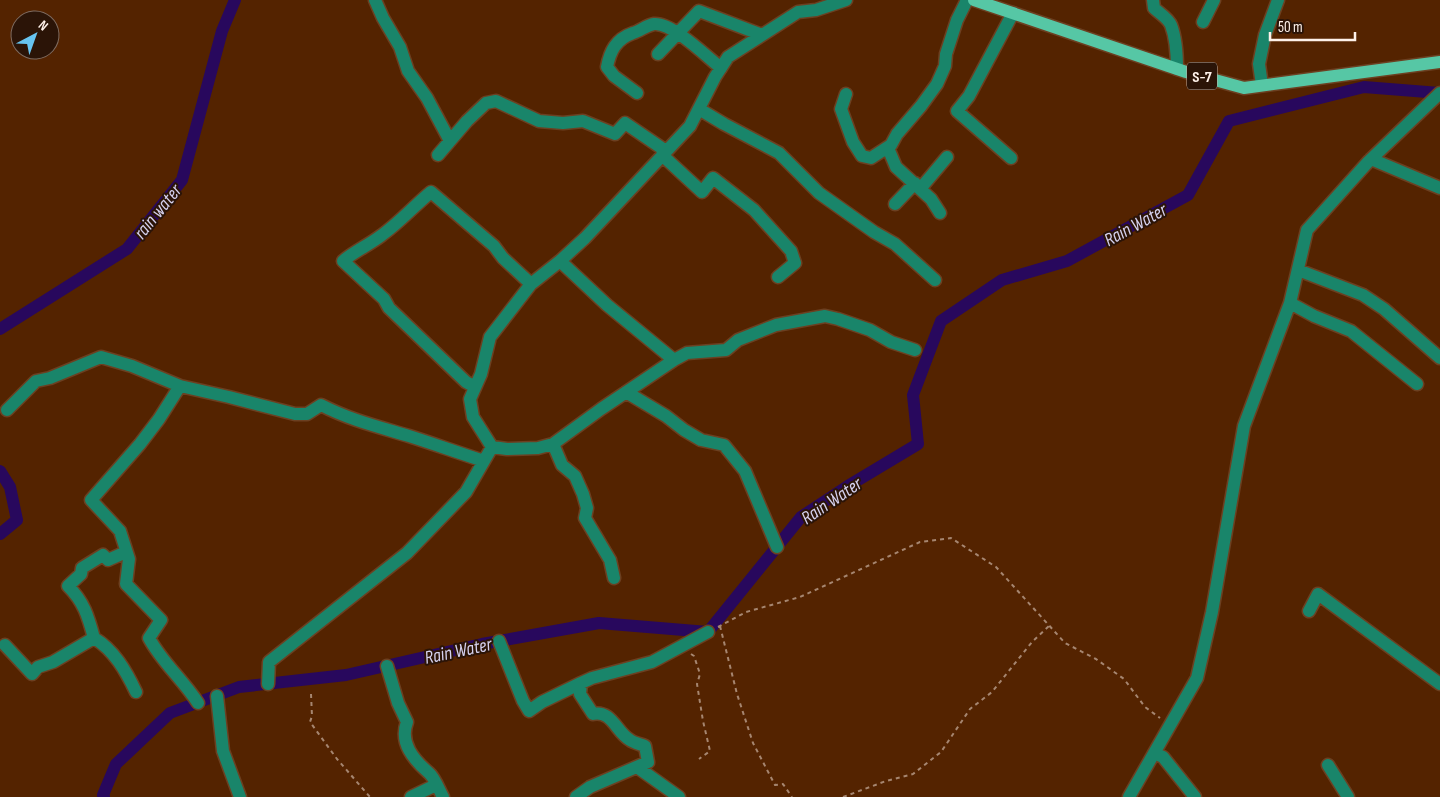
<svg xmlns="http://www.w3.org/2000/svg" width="1440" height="797" font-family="'Sofia Sans Condensed',sans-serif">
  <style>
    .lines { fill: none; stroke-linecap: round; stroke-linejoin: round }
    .canal { stroke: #28085d; stroke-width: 12 }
    .minor-casing { stroke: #6c4021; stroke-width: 15 }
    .major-casing { stroke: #6c4021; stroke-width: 15 }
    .path { stroke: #a68670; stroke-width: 2; stroke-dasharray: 4 4; stroke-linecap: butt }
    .minor { stroke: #19856a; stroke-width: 12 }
    .major { stroke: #56c7a5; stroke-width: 12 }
    .labels { text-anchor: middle; stroke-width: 4; stroke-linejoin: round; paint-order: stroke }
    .shield { fill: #2b1407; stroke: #bfafa5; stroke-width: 1 }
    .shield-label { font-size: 16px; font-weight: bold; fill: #fef1e9 }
    .water-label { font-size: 19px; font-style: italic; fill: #d5d1ee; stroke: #2b1407 }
  </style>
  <rect width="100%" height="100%" fill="#542300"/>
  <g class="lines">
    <path class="canal" d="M0,329L127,249L182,180L222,31L235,0
      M0,471L10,487L17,520L0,534
      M104,797L103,795L116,764L170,713L239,687L346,675L482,644L599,623L708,632L801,517L848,486L918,444L913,395L941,321L1002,280L1067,261L1188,195L1229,121L1364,87L1440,93"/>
    <defs>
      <path id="minor" d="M375,0L383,18L400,47L408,71L427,98L450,141
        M1153,0L1154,8C1159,13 1168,18 1171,25C1176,38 1177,55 1177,69
        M1203,22L1214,0
        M658,54L699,11L762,35
        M1262,85L1259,64L1265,35L1278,0
        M637,93L614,76L607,67C610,51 616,39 633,33C640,31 647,25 654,24C672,22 707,57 721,68
        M846,94L841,109L853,142L862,156L871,158L891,145L897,134L921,106L937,84L945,66L946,54L957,20L967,0
        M699,109L724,124L779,153L819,193L874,232L895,244L935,280
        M888,148L896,167L931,199L940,213
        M438,155L467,121L486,103L496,101L539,121L563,123L583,121L615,134L625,123L666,151
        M662,155L702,192L713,178L754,210L791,251L795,263L778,277
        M1011,158L957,111L969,96L1013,13
        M1371,159L1440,188
        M920,189L947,157
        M895,204L915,183
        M560,261L607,305L674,360
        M1298,270L1363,295L1384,309L1440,358
        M1290,303L1314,316L1351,331L1417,384
        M180,386L159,419L140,444L91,500L120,531L129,559L126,584L161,620L149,638C161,661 183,680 198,703
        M475,387L466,382L389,308L384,299L343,261C355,251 369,245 382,235C400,222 414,206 431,192L494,246L503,258L531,284
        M626,392L666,416L684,430L701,440L724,445L745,471L777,547
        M7,410L36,381L50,378L101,357L132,366L180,386L229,397L295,414H307L321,405C350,420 379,427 409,436C434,444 459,453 484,461
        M553,444L562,465L575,476L583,494L587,508L585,518L610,560L614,578
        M492,447L507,449L538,448L553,444L601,409L674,360L687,353L726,350L738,340L776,325L825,316L838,319L870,330L891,342L915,350
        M1309,611L1318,594L1440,684
        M94,638C88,616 84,602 68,586L81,574L82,568L103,555L108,560L126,552
        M499,641L523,701L529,711L542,702L581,683
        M5,645L32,674L38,667L53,662L94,638C114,650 126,671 136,692
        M387,666L398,703L407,722C399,743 414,760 429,773C435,778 439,790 443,797
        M268,684L269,662L407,553L466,492L492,447L473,417L470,399L481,374L490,337L531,284L560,261L585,238L690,126L715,77L728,57L798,12L816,10L846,0
        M217,696L223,751L240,797
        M1154,753L1163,757L1195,797
        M1328,765L1348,797
        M637,767L679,797
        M411,797L436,785
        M576,797L590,787L648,762L645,746C640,744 634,743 630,740C616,732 612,710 593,714L580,694L581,683L592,678L652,662L708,632
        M1129,797L1197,678L1212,612L1244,426L1290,303L1307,230L1368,162L1440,93"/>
      <path id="major" d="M974,0L1186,72L1244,88L1440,62"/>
    </defs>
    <use href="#minor" class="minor-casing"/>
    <use href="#major" class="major-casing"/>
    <path class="path" d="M720,626L737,694L753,743L775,785L783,784L792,797
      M718,627L746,612L800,597L920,542L951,538L996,567L1065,643L1096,659L1124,679L1145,707L1160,718
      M691,654L694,656L700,674L697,684L703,721L710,751L699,759
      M311,694L312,716L310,722L337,759L370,797
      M843,797L886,781L913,774L941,752L970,709L992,692L1032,642L1049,626"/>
    <use href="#minor" class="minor"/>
    <use href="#major" class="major"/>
  </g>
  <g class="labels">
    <rect class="shield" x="1187" y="62.5" width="30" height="27" rx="4"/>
    <g class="shield-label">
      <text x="1202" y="82">S-7</text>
    </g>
    <g class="water-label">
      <text transform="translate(157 211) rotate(-51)" y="7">rain water</text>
      <text transform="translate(1135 224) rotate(-29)" y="7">Rain Water</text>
      <text transform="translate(831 500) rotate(-34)" y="7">Rain Water</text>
      <text transform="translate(458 650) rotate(-12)" y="7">Rain Water</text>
    </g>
  </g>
  <g transform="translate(35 35) rotate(41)"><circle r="24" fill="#2b1407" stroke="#7f6c61"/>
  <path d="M0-4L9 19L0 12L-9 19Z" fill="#67c4f0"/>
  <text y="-8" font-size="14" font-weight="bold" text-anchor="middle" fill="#fef1e9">N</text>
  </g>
  <path d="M1270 32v8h85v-8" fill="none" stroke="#fef1e9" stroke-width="2.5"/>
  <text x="1278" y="32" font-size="15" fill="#fef1e9" stroke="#2b1407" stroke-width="4" paint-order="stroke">50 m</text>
</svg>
